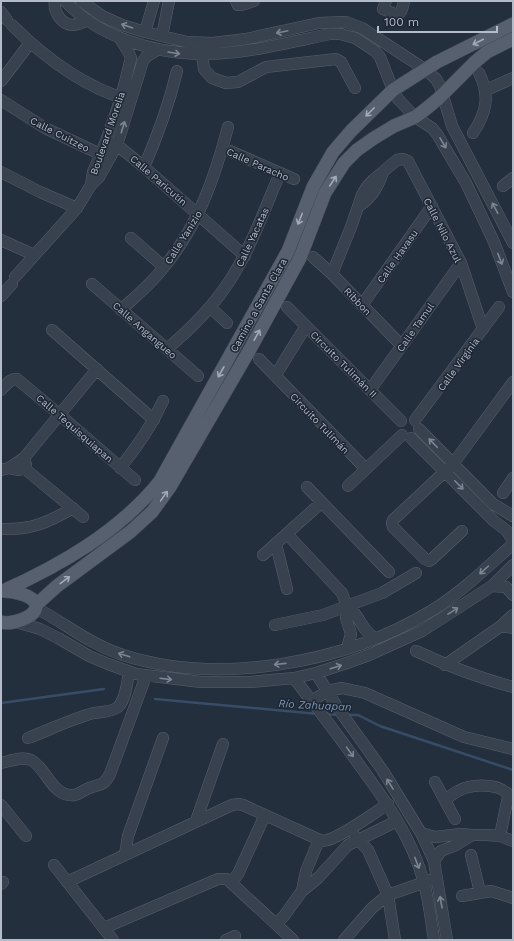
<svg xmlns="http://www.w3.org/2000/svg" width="514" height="941" font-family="'Work Sans',sans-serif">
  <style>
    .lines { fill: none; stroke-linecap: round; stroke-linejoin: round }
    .stream { stroke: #394c67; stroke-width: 2.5 }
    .minor-casing { stroke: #565f6c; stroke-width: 12 }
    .major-casing { stroke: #414a57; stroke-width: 14 }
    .minor { stroke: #38414e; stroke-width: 11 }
    .major { stroke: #56606e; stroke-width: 13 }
    .oneway { stroke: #7c8592 }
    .oneway2 { stroke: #a1aab7 }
    .labels { text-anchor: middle; stroke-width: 3; stroke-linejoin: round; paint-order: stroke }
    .street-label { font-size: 10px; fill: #b4bcc9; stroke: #1d2633 }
    .water-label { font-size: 11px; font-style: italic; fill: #7c92b1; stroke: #1d2633 }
  </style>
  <rect width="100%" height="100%" fill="#242f3e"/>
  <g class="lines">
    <path class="stream" d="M155,699L318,714
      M1,703L104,689
      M327,714L338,715
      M347,715H358L380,726L513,770"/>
    <defs>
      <path id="minor" d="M55,1C53,11 61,24 72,25C78,25 83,22 88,20
        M65,1C81,18 104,32 126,40C198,67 259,49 330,34H340L355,38L375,51L380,57L393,90L398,99L415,117L432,128L437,134L466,183L494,242L513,292
        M81,1L102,16L122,25L145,32L187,42L213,43L246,39L319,23L346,22L362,28L426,70L436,79L440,86L452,126L513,243
        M236,1L238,5H241L254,1
        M386,1L383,9L397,15C402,13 403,6 404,1
        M1,12L7,20
        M12,25C44,57 82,86 126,99
        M145,32L154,1
        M162,36L169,1
        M201,48L204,69L212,78L226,83L238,82L266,67L336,59L341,62L355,88
        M1,81L30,43
        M486,90L513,78
        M1,100L45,128L100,154
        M473,133C487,112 490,95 479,73
        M106,141L117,145L144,167L245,256
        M223,148L294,179
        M144,167C158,135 169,104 177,71
        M1,172L40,192L77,208
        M91,185L93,172L106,141L121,98L131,58L128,51L119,37
        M503,186L513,178
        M359,206C372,197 378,187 383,172
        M131,238L164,267
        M1,240L34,255
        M313,257L332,274L402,346
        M332,274L351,227L362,195L366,188L373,180L397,160L403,159L408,161L461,263L483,329
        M15,277L77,208L91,185L99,177L117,145L143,61L147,56L157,50
        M92,284L198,376
        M1,296L12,284
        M362,305L432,206
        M210,307L227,323
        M287,307L401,421
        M121,310C136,296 152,283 164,267C198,226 215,177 228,127
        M52,330L154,420
        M167,349C188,331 208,312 224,289C249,254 263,213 280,173
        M259,359L366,469
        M275,376L306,326
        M1,390C6,385 10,378 17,379L60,415L135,480
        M370,390L461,263
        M415,420L499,307
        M419,429L493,504L513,516
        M411,438L494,521L506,530L513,540
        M24,458L97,369
        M24,468L83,517
        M120,468C138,445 151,427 163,401
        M1,470L9,468L24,458L26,465L24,468L19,470L9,468
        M348,486L402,435
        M307,487L389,572
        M503,493L513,478
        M1,529C31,530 47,523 73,508
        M462,531L432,559L429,561L425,559L393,527L392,523L393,520L453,464L513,382
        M287,534L342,593L348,609L346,618L351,634L347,648
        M276,544L287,589
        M263,555L321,503
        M492,586L506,587L513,595
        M36,608C65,623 91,645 123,655C220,686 345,663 431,611C462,592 487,567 513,544
        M348,609C360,613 360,630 375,638
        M16,622L40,629L58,638L89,656L108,664L136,674L201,682H250L294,678L316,673L344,664L369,655L422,631L492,586L513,565
        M275,625L323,615L347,606L382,593L416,573
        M501,626L513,615
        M416,651C448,666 479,678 513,687
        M445,665L501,626L513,628
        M316,673L337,707L383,771L421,833L434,861L447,940
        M294,678C316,707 339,736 360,766C386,801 413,840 424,883C429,901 431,921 434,940
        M312,701L327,691L342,688L365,693L464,737L513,749
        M28,738C49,730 71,719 94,713C101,712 112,712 118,707C126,699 127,683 129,672
        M1,763C10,761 22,756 31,760C47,768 52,798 75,795C79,794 84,790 89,788C100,784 104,786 110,774L146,676
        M435,782L455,819
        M445,800C449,797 454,793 458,791C471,784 496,783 507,793L508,797L500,836
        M1,805L26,836
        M196,821L223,744
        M421,833L435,837L461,834L472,835H487L500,836L513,841
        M355,836L368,850L388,895L395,940
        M125,854L128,836L163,738
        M471,855L480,892
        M434,861L441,851L456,845L472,835
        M54,865L113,940
        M67,882L232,805L238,804L243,805L322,841C336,841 374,813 388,804
        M231,883L238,874L265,815
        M1,884L3,882
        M302,891L306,871L319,840
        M462,896L491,891L513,898
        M276,924L284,916L302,891L318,878L348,845L397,821
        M104,928L218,879H227L293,940
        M226,940L235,936
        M344,940L372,908L388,895L431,880"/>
      <path id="major" d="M3,591C61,565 120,531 160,481L288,251L313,187L333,152L351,131L393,90L437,62L513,24
        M36,605L57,586L130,532L152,512L170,487L249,351L300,258L325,193L344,163L357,150L374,138L394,126L415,117L422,112L438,99L475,62L487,52L513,39
        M1,622C10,625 36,618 36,606C36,595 11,591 3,591"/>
    </defs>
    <use href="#minor" class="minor-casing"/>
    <use href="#major" class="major-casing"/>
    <use href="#minor" class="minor"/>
    <use href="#major" class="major"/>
  </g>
  <defs><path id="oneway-shaft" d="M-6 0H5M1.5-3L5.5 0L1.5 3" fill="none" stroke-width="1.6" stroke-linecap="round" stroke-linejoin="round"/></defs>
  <g class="oneway">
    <use href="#oneway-shaft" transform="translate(127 26) rotate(-161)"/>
    <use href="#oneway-shaft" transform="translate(282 32) rotate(168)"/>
    <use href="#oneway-shaft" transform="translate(174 53) rotate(9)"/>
    <use href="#oneway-shaft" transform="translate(123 127) rotate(-73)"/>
    <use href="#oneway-shaft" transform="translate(443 143) rotate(59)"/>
    <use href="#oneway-shaft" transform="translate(495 208) rotate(-118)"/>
    <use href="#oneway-shaft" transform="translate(500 259) rotate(69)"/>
    <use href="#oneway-shaft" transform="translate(433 443) rotate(-134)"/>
    <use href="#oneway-shaft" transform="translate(459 485) rotate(45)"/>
    <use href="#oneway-shaft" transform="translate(484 570) rotate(138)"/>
    <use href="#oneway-shaft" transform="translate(453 611) rotate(-32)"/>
    <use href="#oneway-shaft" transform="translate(124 655) rotate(-162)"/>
    <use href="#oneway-shaft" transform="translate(280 664) rotate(174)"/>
    <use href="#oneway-shaft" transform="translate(336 667) rotate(-18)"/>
    <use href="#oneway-shaft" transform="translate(166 679) rotate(7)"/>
    <use href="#oneway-shaft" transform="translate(350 752) rotate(54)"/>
    <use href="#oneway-shaft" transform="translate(390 784) rotate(-122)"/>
    <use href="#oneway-shaft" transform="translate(417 863) rotate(69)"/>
    <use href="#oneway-shaft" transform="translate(441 902) rotate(-100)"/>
  </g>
  <g class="oneway2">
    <use href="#oneway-shaft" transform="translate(478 42) rotate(153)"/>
    <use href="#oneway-shaft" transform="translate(370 112) rotate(135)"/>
    <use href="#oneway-shaft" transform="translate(333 181) rotate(-57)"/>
    <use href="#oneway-shaft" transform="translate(300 219) rotate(112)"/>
    <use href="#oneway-shaft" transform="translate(257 335) rotate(-61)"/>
    <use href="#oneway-shaft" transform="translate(221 372) rotate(119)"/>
    <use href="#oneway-shaft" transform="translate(164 496) rotate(-55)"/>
    <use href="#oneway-shaft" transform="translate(65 580) rotate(-37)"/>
  </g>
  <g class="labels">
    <g class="street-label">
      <text transform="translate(107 133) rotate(-71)" y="4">Boulevard Morelia</text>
      <text transform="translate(60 134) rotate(27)" y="4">Calle Cuitzeo</text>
      <text transform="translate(258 164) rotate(24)" y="4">Calle Paracho</text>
      <text transform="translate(159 180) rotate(41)" y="4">Calle Paricutín</text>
      <text transform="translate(443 230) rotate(63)" y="4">Calle Nilo Azul</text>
      <text transform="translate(183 237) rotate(-58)" y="4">Calle Yanizio</text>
      <text transform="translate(252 237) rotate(-65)" y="4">Calle Yacatas</text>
      <text transform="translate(397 256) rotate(-55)" y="4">Calle Havasu</text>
      <text transform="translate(358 301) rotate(46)" y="4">Ribbon</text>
      <text transform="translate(258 305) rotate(-61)" y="4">Camino a Santa Clara</text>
      <text transform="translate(415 327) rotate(-55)" y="4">Calle Tamul</text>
      <text transform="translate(145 330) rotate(41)" y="4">Calle Angangueo</text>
      <text transform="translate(344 364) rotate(45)" y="4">Circuito Tulimán II</text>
      <text transform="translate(458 364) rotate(-54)" y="4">Calle Virginia</text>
      <text transform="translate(320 423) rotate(46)" y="4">Circuito Tulimán</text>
      <text transform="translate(75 428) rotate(41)" y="4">Calle Tequisquiapan</text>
    </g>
    <g class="water-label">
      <text transform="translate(315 705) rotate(3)" y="4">Río Zahuapan</text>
    </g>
  </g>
  <rect width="514" height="941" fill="none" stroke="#b4bcc9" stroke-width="4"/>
  <path d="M378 26v6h119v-6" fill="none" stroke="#b4bcc9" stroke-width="2"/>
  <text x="384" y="26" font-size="12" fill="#b4bcc9" stroke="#1d2633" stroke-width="3" paint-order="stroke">100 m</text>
</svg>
